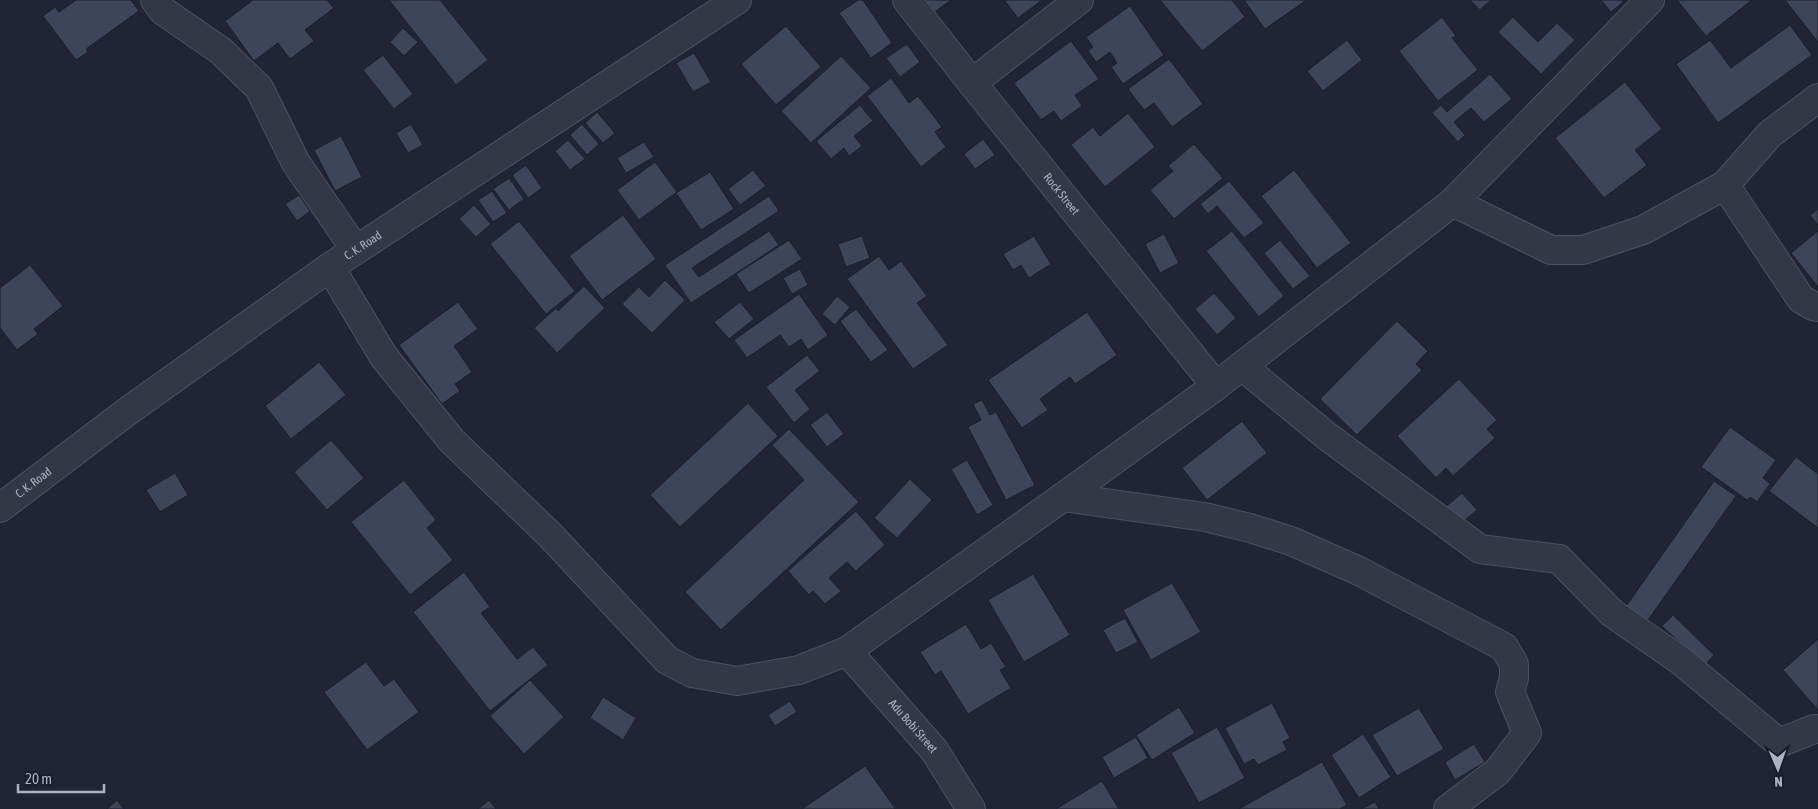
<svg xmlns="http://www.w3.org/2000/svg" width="1818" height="809" font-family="'Asap Condensed',sans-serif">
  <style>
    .building { fill: #3d4558; stroke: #1a1f2c }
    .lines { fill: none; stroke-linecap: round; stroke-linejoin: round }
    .minor-casing { stroke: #4d5261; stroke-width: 30 }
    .minor { stroke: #323846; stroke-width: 28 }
    .labels { text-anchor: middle; stroke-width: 4; stroke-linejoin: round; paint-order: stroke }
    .street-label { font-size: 12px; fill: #acb2c3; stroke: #181d2a }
  </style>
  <rect width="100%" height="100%" fill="#1f2535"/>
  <path class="building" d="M76,0H131L139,11L86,49L88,52L76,60L43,16L55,7L59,12Z
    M253,0H327L334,8L305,30L314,41L290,59L278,43L254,61L225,21Z
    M389,0H440L488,60L456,85Z
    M858,0H863L892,43L871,58L839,13Z
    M918,0H951L935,12L929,4L924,8Z
    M1004,0H1042L1018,18Z
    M1160,0H1232L1245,17L1202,51Z
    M1244,0H1304L1305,1L1265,29Z
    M1470,0H1491L1480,10Z
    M1601,0H1622L1623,2L1611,12Z
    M1677,0H1752L1706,36Z
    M1785,0H1818V42Z
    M1130,6L1164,55L1123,84L1111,67L1117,63L1110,52L1096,62L1088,51L1093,47L1086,37Z
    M1442,17L1456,36L1452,38L1478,70L1438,101L1399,51Z
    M1513,17L1538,42L1557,23L1575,40L1541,74L1498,32Z
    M1790,25L1812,55L1718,123L1676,64L1710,40L1731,68Z
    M786,26L821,67L776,105L741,64Z
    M403,28L418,42L404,56L390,42Z
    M1347,40L1362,60L1323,91L1307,71Z
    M1071,41L1099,79L1075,95L1082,106L1061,121L1054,111L1041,120L1014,83Z
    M907,44L920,62L900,77L886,58Z
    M694,53L711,82L693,92L676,63Z
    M383,55L413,94L394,109L363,70Z
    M841,56L871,88L811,143L781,111Z
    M1169,59L1203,104L1172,127L1154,103L1144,110L1128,89Z
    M1490,74L1512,99L1484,122L1471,108L1454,122L1465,135L1458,142L1432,113L1441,105L1447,112Z
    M891,78L909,103L918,96L942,127L935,132L946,147L921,167L867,96Z
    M1625,82L1662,129L1635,150L1647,165L1604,198L1555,138Z
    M860,105L873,121L854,136L862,146L849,156L844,148L831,159L816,141Z
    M597,112L615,133L603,143L585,123Z
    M1128,113L1155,147L1105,187L1071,145L1093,127L1100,136Z
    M411,124L423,145L408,153L396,133Z
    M582,124L599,144L587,155L570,135Z
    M341,136L362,177L335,191L314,150Z
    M983,139L995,155L975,169L964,154Z
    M568,140L585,159L570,170L555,151Z
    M644,142L654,157L626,173L617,158Z
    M1194,144L1223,178L1174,219L1150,190L1173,171L1168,166Z
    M655,162L677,192L639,220L617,190Z
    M526,165L542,188L528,198L512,175Z
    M753,170L766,186L740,205L728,189Z
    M1294,170L1351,243L1317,268L1261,196Z
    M710,172L734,209L701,230L676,193Z
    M509,178L524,199L509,210L493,189Z
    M1229,181L1264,223L1244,238L1217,206L1208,214L1200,204Z
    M492,191L507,213L493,222L478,200Z
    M299,195L310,211L297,221L285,204Z
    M769,196L779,211L692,268L699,277L769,231L779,245L691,303L665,265Z
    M474,205L491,224L476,237L459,219Z
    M1818,209V225L1810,215Z
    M623,215L656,259L602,300L569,256Z
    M519,221L575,291L546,314L490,244Z
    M1232,231L1284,296L1259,317L1206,251Z
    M1818,231V287L1791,253Z
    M1164,234L1179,263L1160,273L1145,244Z
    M862,236L870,258L846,267L838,244Z
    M1034,236L1051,264L1029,278L1021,265L1013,270L1003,254Z
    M789,240L802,259L749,293L736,274Z
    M1280,240L1310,276L1293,289L1264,253Z
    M879,256L889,270L901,261L927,296L917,303L948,345L913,369L847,279Z
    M30,265L63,306L34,329L38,334L17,350L0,328V288Z
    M800,269L808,285L792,294L783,278Z
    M665,280L685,300L652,333L622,304L639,287L649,297Z
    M584,286L605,308L557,353L534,328L556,308L558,311Z
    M1214,293L1236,318L1217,335L1195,309Z
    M799,294L828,335L808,350L801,339L789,347L780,335L747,358L734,340Z
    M837,296L850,307L835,325L822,314Z
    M458,302L478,329L454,346L472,372L455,384L460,391L442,404L399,345Z
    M740,302L754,319L729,339L714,322Z
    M856,309L888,350L871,362L840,321Z
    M1087,312L1117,355L1075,384L1070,377L1040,399L1048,410L1022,428L988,380Z
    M1397,321L1428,351L1416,364L1422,370L1357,435L1320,399Z
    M807,355L820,371L795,390L810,409L794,423L766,387Z
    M319,362L346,395L291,439L265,406Z
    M1459,379L1497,420L1487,429L1495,438L1453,476L1446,468L1436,478L1397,436Z
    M982,400L990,415L996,412L1035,485L1006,500L968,427L981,420L973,404Z
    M748,403L778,436L680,527L650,495Z
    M827,412L844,434L827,447L810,425Z
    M1242,421L1267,453L1207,500L1182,468Z
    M1730,427L1776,460L1763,478L1770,484L1757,502L1750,497L1747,500L1701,467Z
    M789,429L859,502L721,630L685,592L804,480L772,445Z
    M331,440L364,478L327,510L294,472Z
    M1796,457L1818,474V528L1769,491Z
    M967,460L993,505L977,515L951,469Z
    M175,473L188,495L160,512L146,490Z
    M910,479L932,500L897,538L874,518Z
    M404,480L436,520L427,528L453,560L410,595L351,522Z
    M1714,481L1736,496L1643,627L1622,612Z
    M1462,493L1477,510L1458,526L1443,509Z
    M856,511L885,545L856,571L847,562L829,578L841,591L825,604L813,591L809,595L788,571Z
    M464,572L490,607L481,613L517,659L533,647L548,665L490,711L413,612Z
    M1033,574L1070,635L1024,662L988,600Z
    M1172,583L1201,632L1151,660L1123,610Z
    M1673,615L1714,655L1704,666L1662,626Z
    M1125,618L1138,642L1116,653L1103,630Z
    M966,624L981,649L991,643L1006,667L1000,670L1011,688L968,714L941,671L935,675L920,652Z
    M1818,639V710L1783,670Z
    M366,662L384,686L394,679L419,712L367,750L324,692Z
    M530,680L564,717L524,754L490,716Z
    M603,697L636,718L623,740L590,718Z
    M790,701L797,712L775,726L768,715Z
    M1272,703L1290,738L1283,742L1287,750L1258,765L1254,759L1244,764L1225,728Z
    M1179,707L1195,733L1152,760L1136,735Z
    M1419,708L1444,749L1397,776L1372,735Z
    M1217,727L1245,778L1199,803L1171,753Z
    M1363,734L1391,777L1359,798L1331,755Z
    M1136,737L1148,758L1114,778L1102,757Z
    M1474,744L1485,762L1455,780L1445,762Z
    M1322,762L1347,805L1340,809H1239Z
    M865,766L895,808L894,809H802Z
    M1102,781L1119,809H1056Z
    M117,800L124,809H107Z
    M489,800L496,809H478Z
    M1375,802L1379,809H1361Z"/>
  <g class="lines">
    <defs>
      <g id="minor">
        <path d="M155,0L163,11L221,51L259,88L296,163L355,249"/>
        <path id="s1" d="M907,0L972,83L1216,386"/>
        <path d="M972,83L1079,0"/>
        <path d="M1725,185L1770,134L1818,98"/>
        <path d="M1453,202L1551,250H1583L1643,230L1725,185L1801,299L1813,306L1818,307"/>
        <path d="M330,267L384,357L452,441L550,535L667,660L692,673L737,681L799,670L847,651L1063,497L1216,386L1453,202L1650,0"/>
        <path d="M1242,366L1328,437L1480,549L1559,559L1612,613L1681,661L1779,743L1814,729H1818"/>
        <path d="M1063,497L1205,517L1250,528L1291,541L1357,570L1504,647L1514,664V678L1510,692L1527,733L1498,771L1448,809"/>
        <path id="s2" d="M0,508L128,411L330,267L737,0"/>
        <path id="s3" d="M847,651L934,750L971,809"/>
      </g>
    </defs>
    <use href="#minor" class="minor-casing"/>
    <use href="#minor" class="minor"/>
  </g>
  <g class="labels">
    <g class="street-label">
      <text dy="4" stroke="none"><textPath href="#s1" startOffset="248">Rock Street</textPath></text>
      <text dy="4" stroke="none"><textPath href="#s2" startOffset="448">C. K. Road</textPath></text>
      <text dy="4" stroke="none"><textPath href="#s2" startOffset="42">C. K. Road</textPath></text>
      <text dy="4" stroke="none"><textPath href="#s3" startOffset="100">Adu Bobi Street</textPath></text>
    </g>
  </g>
  <g transform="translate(1778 769) rotate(178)" stroke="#181d2a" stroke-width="4" paint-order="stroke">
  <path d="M0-4L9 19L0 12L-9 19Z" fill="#acb2c3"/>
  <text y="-8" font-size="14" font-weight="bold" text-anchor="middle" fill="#acb2c3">N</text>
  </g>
  <path d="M18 784v8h86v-8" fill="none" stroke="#acb2c3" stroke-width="2.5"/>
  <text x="25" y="784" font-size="15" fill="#acb2c3" stroke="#181d2a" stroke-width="4" paint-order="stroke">20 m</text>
</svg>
